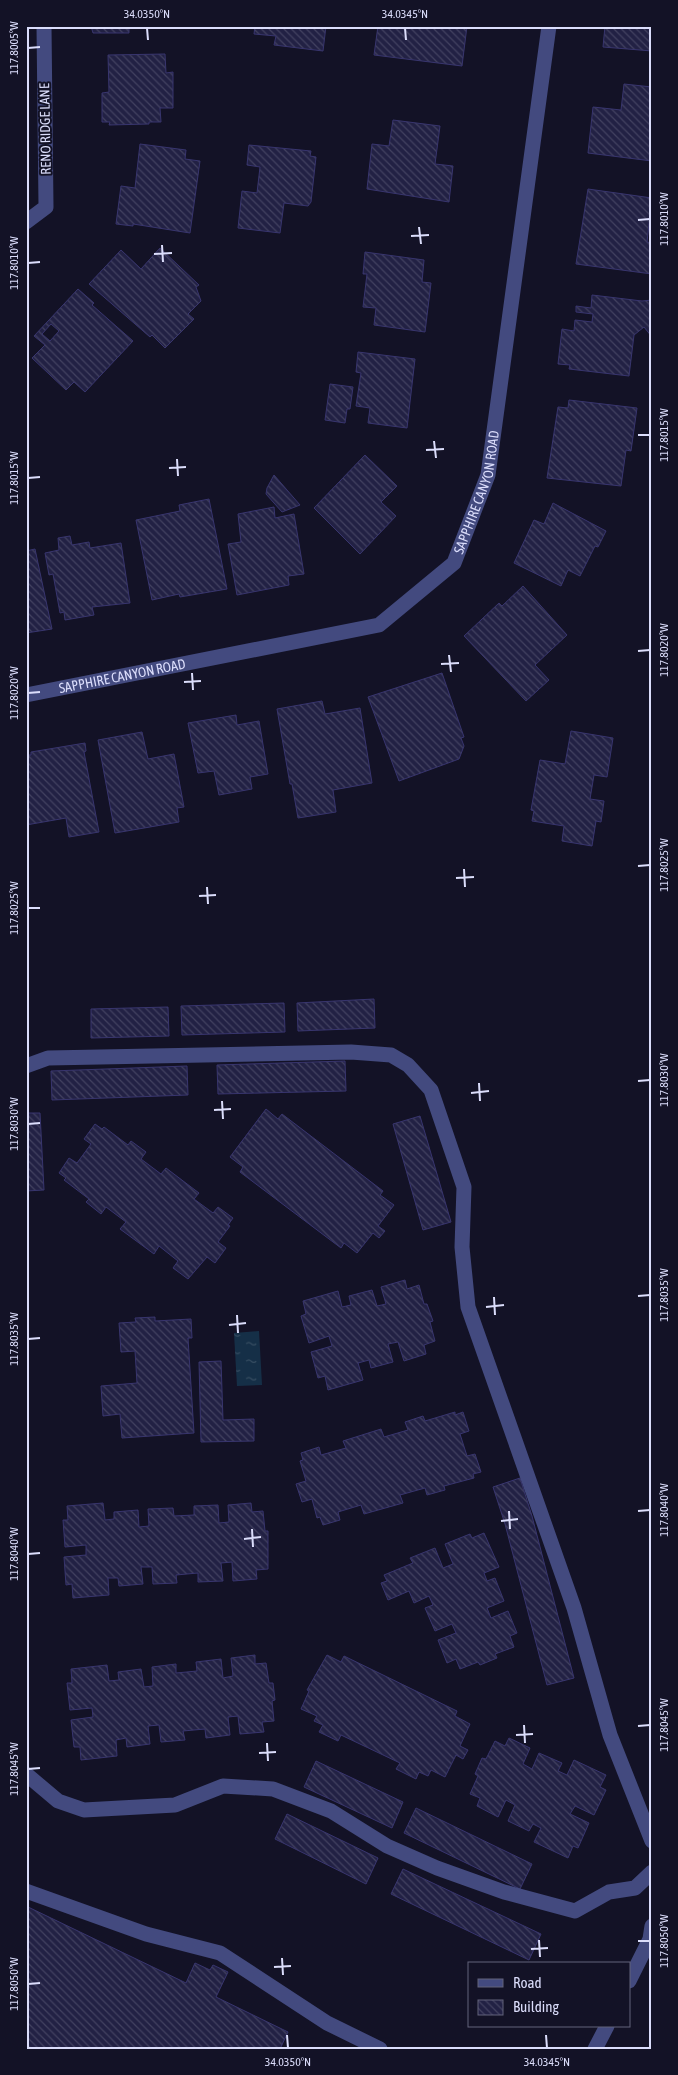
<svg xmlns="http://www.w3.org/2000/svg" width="678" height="2075" font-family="'Asap Condensed',sans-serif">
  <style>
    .water { fill: url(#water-ripples) }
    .building { fill: url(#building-back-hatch); stroke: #38356e; fill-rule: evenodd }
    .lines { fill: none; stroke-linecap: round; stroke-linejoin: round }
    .minor { stroke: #434a7f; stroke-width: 15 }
    .ticks { fill: none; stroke: #dbddfb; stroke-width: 2 }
    .labels { text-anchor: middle; stroke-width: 4; stroke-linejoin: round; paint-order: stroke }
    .street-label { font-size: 14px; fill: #dbddfb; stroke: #131226 }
    .neatline { fill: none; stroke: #dbddfb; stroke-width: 2 }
    .ticks-label { font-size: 12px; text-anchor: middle; fill: #dbddfb }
  </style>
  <defs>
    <pattern id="water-ripples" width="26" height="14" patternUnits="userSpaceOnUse" patternTransform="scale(1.25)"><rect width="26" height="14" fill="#152f47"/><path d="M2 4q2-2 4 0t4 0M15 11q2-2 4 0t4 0" fill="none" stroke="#364d62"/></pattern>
    <pattern id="building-back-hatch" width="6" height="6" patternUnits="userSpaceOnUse" patternTransform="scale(1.25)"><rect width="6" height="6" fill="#222144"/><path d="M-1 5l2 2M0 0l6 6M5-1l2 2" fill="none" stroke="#424160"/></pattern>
  </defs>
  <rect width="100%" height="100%" fill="#131226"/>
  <path class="water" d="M259,1331L262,1385L237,1386L234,1333Z"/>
  <path class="building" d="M91,26H187V27H129V33H93Z
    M255,26H326L323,51L274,45L276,36L254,34Z
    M378,26H467L462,66L374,55Z
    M605,26H652V51L603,47Z
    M165,54L166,73L173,72V108H160L161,122H149V124L109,125L110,122H102V93L109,92L108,55Z
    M624,84L652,87V161L588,153L593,107L621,110Z
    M393,120L440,126L435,164L453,166L449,202L367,189L372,144L389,146Z
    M140,144L186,150L185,159L200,161L190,233L133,224V226L116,224L121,186L135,188Z
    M249,145L311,151L310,156L316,157L311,202L308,206L284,203L280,233L238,228L242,191L257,193L260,167L247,165Z
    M588,189L652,198L647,242L652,243V274L576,264Z
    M160,248L199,285L196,287L201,301L188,314L194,319L165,348L152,335L150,337L89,284L121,250L141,269Z
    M365,252L424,260L422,282L431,283L425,332L374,325L376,308L363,307L367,274H363Z
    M78,289L94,303L92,305L133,341L85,392L74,382L66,390L32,358L45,345L34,336ZM51,324L59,331L50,341L42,334Z
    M592,295L642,301L652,300V337L644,327L634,335L629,376L569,369L570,365L558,364L562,329L574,331L575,320L592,322L593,314L576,312V306L591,308Z
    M358,352L415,359L407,428L368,423L370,408L356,406L361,373L356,372Z
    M330,384L353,387L350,409H347L345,423L325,420Z
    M569,400L637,408L631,451L626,450L621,486L547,478L558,407L568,408Z
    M365,455L397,486L381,502L396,516L360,554L314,508Z
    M274,475L300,505L282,512L266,494L267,488Z
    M209,499L227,589L180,597L179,594L152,600L136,520L180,511L179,505Z
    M553,503L606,531L598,547L595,546L580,576L568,570L561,586L514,563L534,520L544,524Z
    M274,507L275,518L294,514L304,574L288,576L289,585L237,595L228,544L241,542L238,514Z
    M70,536L72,545L89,542L90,548L121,543L130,603L92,607L94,615L65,620L64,612L60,613L53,574L49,575L45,553L59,550L58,538Z
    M35,549L52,629L26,633V551Z
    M523,586L567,635L535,665L549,680L526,701L464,636L499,603L502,606Z
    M442,673L464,737L461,738L464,746L459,759L399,781L368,697Z
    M322,701L325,714L360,708L372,783L333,790L336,812L298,818L292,784H290L277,709Z
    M236,715L237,725L259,721L268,774L250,777L252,789L219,795L214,771L198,773L188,723Z
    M571,731L613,738L607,777L594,775L590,799L604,801L601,822L596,821L592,846L562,841L564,826L532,821L534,811L531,810L540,760L565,764Z
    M142,732L148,759L174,754L184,807L177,808L179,822L115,833L98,740Z
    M85,743L86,751L84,752L99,832L69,837L66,818L26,825V755H31V752Z
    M374,999L375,1028L298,1031L297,1003Z
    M284,1003L285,1032L182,1035L181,1006Z
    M168,1007L169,1036L91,1038V1009Z
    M345,1061L346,1091L218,1094L217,1065Z
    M187,1066L188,1095L52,1100L51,1071Z
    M266,1109L278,1119L282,1114L383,1191L380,1195L394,1205L378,1226L385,1231L379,1238L373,1233L357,1253L344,1243L341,1248L240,1172L243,1167L230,1157Z
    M26,1113H40L44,1190L26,1191Z
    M420,1116L451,1222L423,1230L393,1124Z
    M95,1124L102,1129L104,1127L128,1145L131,1141L146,1152L141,1159L161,1174L166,1168L199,1193L194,1199L213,1213L218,1207L233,1218L228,1225L230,1226L218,1242L226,1248L215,1263L207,1257L188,1279L173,1268L178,1261L159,1246L154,1254L120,1229L126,1222L106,1207L101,1214L86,1202L89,1199L64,1180L66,1178L59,1173L69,1158L77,1163L91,1144L84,1139Z
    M405,1280L407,1289L419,1285L424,1304H427L433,1321L430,1322L435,1341L424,1345L426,1354L404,1361L398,1342L388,1344L393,1362L371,1368L369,1360L358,1363L363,1380L328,1390L325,1376L318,1378L311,1352L332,1346L329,1336L309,1343L301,1316L306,1314L303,1301L338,1291L342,1307L351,1305L349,1296L372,1290L377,1306L386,1304L381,1287Z
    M155,1317V1321L191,1319L192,1338H188L194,1433L122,1438L120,1414L103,1416L101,1386L137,1383L135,1351L121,1352L119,1323L136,1322L135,1318Z
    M221,1361L223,1420L254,1419V1441L201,1442L199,1362Z
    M455,1412V1415L463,1412L469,1431L460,1434L467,1456L475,1454L481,1472L473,1474L474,1478L444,1486L445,1490L427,1495L425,1488L400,1495L403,1503L364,1514L361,1505L338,1512L340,1520L323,1525L320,1517L317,1518L312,1499L302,1502L296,1484L306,1481L300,1461L303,1460L301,1453L319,1447L321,1455L346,1448L343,1441L381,1429L384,1437L408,1430L405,1422L423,1416L425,1421Z
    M520,1478L532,1516L574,1678L547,1685L505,1524L493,1487Z
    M103,1503L105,1520L114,1519V1512L138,1510L139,1527L149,1526L148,1509L173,1508L174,1516L194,1515V1506L218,1505L219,1523L229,1522L228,1505L251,1503L252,1512L263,1511L265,1531H268V1569L256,1570L257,1579L233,1581L232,1562L221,1563L223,1581L198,1582V1573L176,1575L177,1583L153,1584L152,1567H141L143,1584L119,1586L118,1578H108L109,1595L73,1598L72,1584L66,1585L64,1557L86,1555V1545L65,1547L63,1520H68L67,1506Z
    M484,1533L499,1567L484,1573L487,1581L495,1578L504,1601L487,1608L491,1618L508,1611L517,1633L510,1636L514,1647L495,1654L497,1658L480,1665L478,1662L460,1669L456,1659L447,1663L438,1640L456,1633L452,1624L435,1631L425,1608L433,1605L429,1596L414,1603L409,1591L388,1600L381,1583L387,1581L384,1575L413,1563L410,1558L435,1548L443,1568L453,1564L445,1544L470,1534L472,1538Z
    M255,1655V1664L266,1663L269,1683H273L275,1700L272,1701L274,1721L262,1722L264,1732L240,1734L238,1716L228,1717L230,1735L206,1738L205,1729L183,1731L185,1740L161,1742L159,1725L148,1726L150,1744L127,1747L126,1738L116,1740L117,1756L81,1760L80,1747H74L71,1720L93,1717L92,1708L70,1710L67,1683H72L71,1669L107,1665L109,1681L119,1680L118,1672L141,1669L144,1687L153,1686L152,1667L176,1664V1673L197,1671L196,1662L221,1659L223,1678L233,1676L231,1658Z
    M327,1655L341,1662L344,1656L457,1711L455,1716L470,1724L460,1746L468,1750L463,1759L456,1755L445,1777L431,1770L428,1776L419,1772L416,1779L396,1769L400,1763L341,1735L338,1741L319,1732L323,1725L314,1721L317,1716L301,1709L309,1691L307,1690Z
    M509,1738L530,1748L523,1764L532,1769L539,1753L562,1763L558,1771L567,1775L574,1760L606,1775L600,1787L606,1790L594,1815L575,1806L570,1814L589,1823L578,1848L573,1846L568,1858L534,1842L541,1828L533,1824L529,1831L508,1821L515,1805L506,1800L498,1817L477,1806L480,1798L470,1794L478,1776L475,1774L482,1758L486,1759L495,1741L505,1746Z
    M316,1761L403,1802L392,1828L304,1787Z
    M416,1808L532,1864L520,1889L404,1833Z
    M287,1814L378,1858L366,1884L275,1839Z
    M403,1869L541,1934L529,1960L391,1894Z
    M26,1906L186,1983L195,1963L210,1970L213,1965L228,1972L216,1997L288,2032L280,2049H26Z"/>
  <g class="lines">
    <g class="minor">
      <path d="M26,222L46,207L44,26"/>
      <path id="s1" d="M26,695L379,625L454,563L488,475L549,26"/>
      <path d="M26,1066L48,1058L351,1052L391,1055L408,1065L431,1090L464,1187L462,1247L468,1307L574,1608L610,1735L652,1841"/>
      <path d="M26,1774L58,1801L84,1810L175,1805L223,1786L273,1789L331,1811L387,1846L437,1868L504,1892L575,1911L609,1892L635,1888L652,1872"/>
      <path d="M26,1891L146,1934L220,1953L327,2023L380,2049"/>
      <path d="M629,1981L650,1939L652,1926"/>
      <path d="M595,2049L607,2026"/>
    </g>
  </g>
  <path class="ticks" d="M147,28L148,40M405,28L406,40M28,48L40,47M638,220L650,219M419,227L421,244M411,236L429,235M162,245L163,262M154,254L172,253M28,263L40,262M638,435H650M434,441L436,458M426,450L444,449M177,459L178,476M169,468L186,467M28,478L40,477M638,651L650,650M449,655L451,672M441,664L459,663M192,673L193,690M184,682L201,681M28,693L40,692M638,866L650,865M464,869L465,887M456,878L474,877M207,887L208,904M199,896L216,895M28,908H40M638,1081L650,1080M479,1083L480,1101M471,1093L489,1091M222,1101L223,1119M214,1110L231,1109M28,1124L40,1123M638,1296L650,1295M494,1297L495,1315M486,1307L504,1305M237,1315L238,1333M229,1325L246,1323M28,1339L40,1338M509,1511L510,1529M638,1511L650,1510M501,1521L518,1519M252,1529L253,1547M244,1539L261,1537M28,1554L40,1553M524,1725L525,1743M638,1726L650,1725M516,1735L533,1734M267,1743L268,1761M259,1753L276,1752M28,1769L40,1768M539,1940L540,1957M638,1941H650M531,1949L548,1948M282,1958L283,1975M274,1967L291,1966M28,1984L40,1983M287,2035L288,2048M546,2035L547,2048"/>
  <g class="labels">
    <g class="street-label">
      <text transform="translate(45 129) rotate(-91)" y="5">RENO RIDGE LANE</text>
      <text dy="5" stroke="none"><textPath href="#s1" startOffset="532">SAPPHIRE CANYON ROAD</textPath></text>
      <text dy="5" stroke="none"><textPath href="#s1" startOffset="98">SAPPHIRE CANYON ROAD</textPath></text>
    </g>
  </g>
  <rect width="678" height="2075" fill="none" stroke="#131226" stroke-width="55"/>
  <rect x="468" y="1962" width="162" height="65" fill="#131226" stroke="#63637b"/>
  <rect x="478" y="1979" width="25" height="8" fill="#434a7f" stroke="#63637b"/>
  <text x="513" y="1988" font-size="15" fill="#dbddfb">Road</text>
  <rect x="478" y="2000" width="25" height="15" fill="url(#building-back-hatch)" stroke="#63637b"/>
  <text x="513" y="2012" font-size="15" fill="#dbddfb">Building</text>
  <rect x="28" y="28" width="622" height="2020" class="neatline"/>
  <g class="ticks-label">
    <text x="147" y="18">34.0350°N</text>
    <text x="405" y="18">34.0345°N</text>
    <text transform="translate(14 48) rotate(-90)" y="4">117.8005°W</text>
    <text transform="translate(664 219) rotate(-90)" y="4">117.8010°W</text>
    <text transform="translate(14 263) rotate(-90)" y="4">117.8010°W</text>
    <text transform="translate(664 435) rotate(-90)" y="4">117.8015°W</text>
    <text transform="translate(14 478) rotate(-90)" y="4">117.8015°W</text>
    <text transform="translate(664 650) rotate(-90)" y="4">117.8020°W</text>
    <text transform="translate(14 693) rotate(-90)" y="4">117.8020°W</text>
    <text transform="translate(664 865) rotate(-90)" y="4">117.8025°W</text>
    <text transform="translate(14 908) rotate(-90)" y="4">117.8025°W</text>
    <text transform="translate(664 1080) rotate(-90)" y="4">117.8030°W</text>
    <text transform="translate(14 1124) rotate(-90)" y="4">117.8030°W</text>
    <text transform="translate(664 1295) rotate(-90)" y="4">117.8035°W</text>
    <text transform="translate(14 1339) rotate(-90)" y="4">117.8035°W</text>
    <text transform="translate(664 1510) rotate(-90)" y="4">117.8040°W</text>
    <text transform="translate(14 1554) rotate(-90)" y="4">117.8040°W</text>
    <text transform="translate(664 1725) rotate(-90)" y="4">117.8045°W</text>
    <text transform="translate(14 1769) rotate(-90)" y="4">117.8045°W</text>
    <text transform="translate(664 1941) rotate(-90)" y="4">117.8050°W</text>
    <text transform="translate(14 1984) rotate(-90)" y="4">117.8050°W</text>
    <text x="288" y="2066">34.0350°N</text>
    <text x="547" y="2066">34.0345°N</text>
  </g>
</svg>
